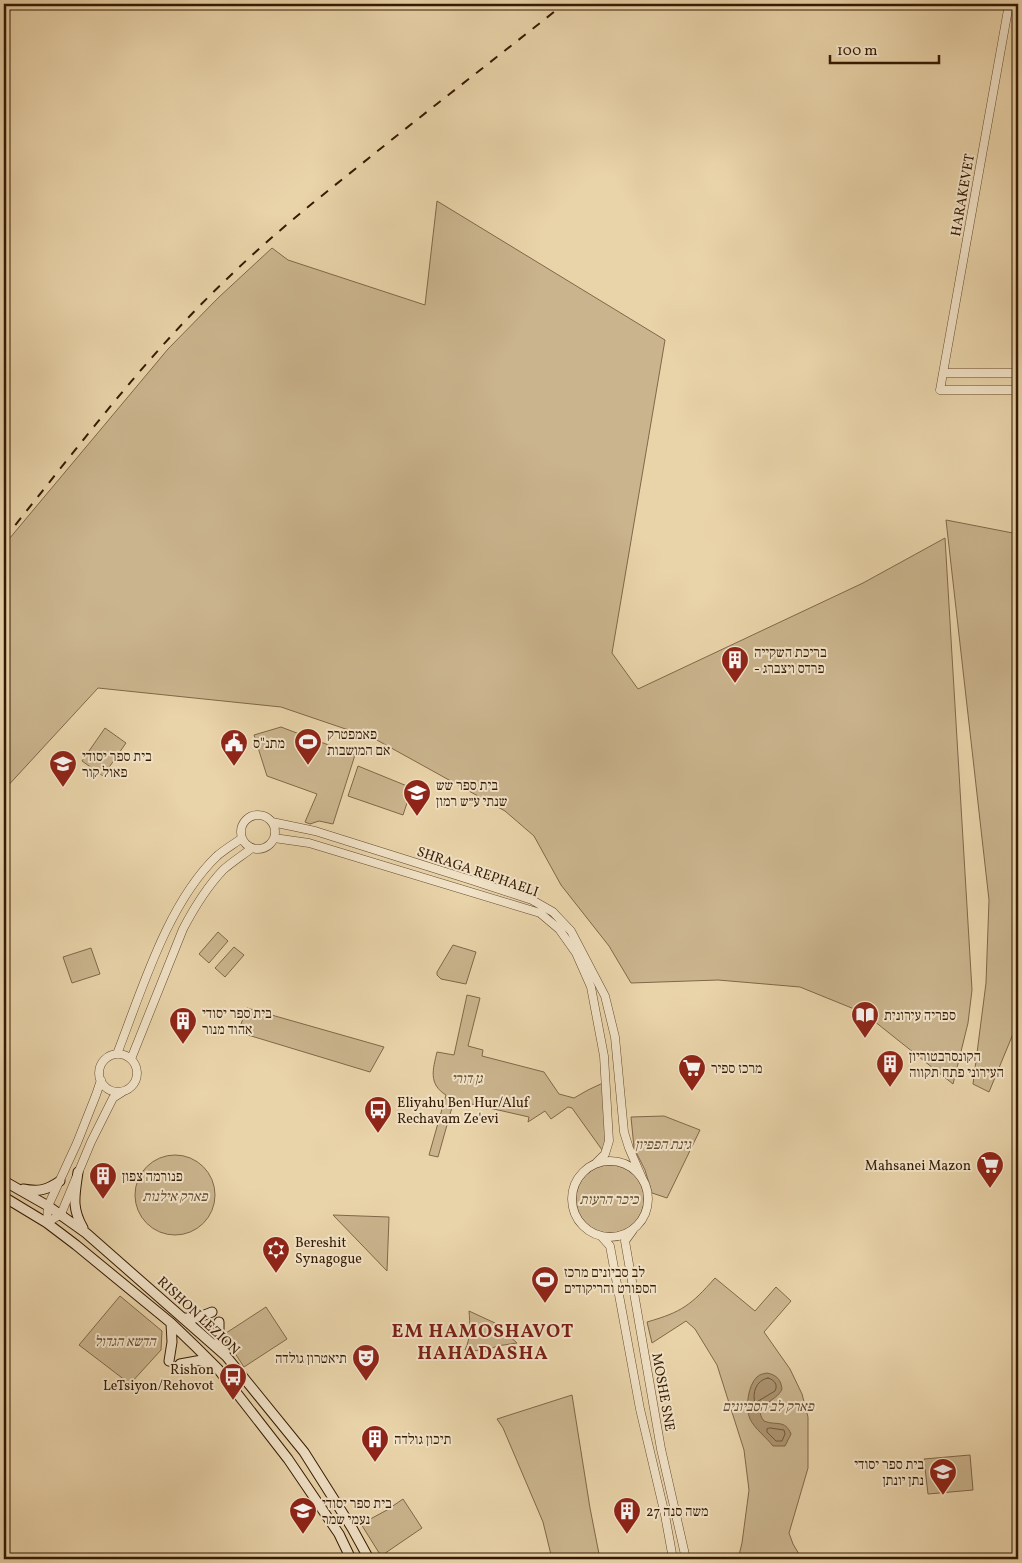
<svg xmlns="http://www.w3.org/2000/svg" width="1022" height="1563" font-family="Vollkorn,'Frank Ruhl Libre',serif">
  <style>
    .green { fill: #cab48d; stroke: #806748 }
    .water { fill: #ac9470; stroke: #7c6344 }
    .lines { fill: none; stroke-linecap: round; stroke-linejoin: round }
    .shore { stroke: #705739; stroke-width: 1 }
    .tertiary-casing { stroke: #62482c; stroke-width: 9 }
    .secondary-casing { stroke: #351a02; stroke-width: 11 }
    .tertiary { stroke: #f1e2c7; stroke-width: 8 }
    .secondary { stroke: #f1e2c7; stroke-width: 9 }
    .rail { stroke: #351a02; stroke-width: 2; stroke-dasharray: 9 9; stroke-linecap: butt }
    .labels { text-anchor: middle; stroke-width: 4; stroke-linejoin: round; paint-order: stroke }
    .street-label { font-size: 14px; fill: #351a02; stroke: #f1e2c7 }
    .poi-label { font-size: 14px; fill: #351a02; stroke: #f1e2c7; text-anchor: start }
    .park-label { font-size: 14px; font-style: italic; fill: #62482c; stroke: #f1e2c7 }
    .district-label { font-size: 19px; font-weight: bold; letter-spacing: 1px; fill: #7a1f14; stroke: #f1e2c7 }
  </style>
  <rect width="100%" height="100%" fill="#e9d3a9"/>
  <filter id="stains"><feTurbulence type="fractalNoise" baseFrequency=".004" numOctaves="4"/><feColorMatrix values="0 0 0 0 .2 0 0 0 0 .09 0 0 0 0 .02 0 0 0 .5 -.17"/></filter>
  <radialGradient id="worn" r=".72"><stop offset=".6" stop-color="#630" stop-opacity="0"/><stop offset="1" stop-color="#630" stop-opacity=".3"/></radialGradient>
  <path class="green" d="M437,201L665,340L612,653L638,689L863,583L945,538L972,990L968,1023L953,1084L864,1013L800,987L718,980L631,983L609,946L561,885L534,836L505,811L375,739L281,707L98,688L4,790V545L168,349L218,298L272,248L288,260L425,305Z
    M946,520L1018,534V1036L1013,1034L989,1092L973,1084L986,983L989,900Z
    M281,727L355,755L333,824L319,821L310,824L305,822L317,794L267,776L254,735Z
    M105,728L126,743L103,776L82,761Z
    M358,766L412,788L403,815L348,796Z
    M218,932L228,941L209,963L199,954Z
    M453,945L476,952L466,984L441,979L437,975V972Z
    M234,947L244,955L225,977L215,968Z
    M91,948L100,974L72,983L63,957Z
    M467,995L480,998L468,1046L483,1050L482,1056L544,1072L559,1094L574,1098L588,1090L605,1082L609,1141L605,1154L572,1108L568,1107L551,1119L545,1111L528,1122L529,1117L454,1100L438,1157L429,1155L446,1095C428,1084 433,1069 437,1052L454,1055Z
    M247,1008L384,1047L370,1072L238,1032Z
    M664,1116L700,1130L667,1198L652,1193L645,1170L634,1148L631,1117Z
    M135 1195a40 40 0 1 1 80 0a40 40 0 1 1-80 0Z
    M576 1199a34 34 0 1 1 68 0a34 34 0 1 1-68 0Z
    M333,1215L389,1217L387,1271Z
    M715,1278L755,1311L776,1287L791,1301L764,1332L790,1369L802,1394L808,1417V1468L789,1533L793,1544L802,1559H738L742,1543L749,1490L744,1450L717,1365L695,1329L686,1321L652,1343L647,1322C682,1312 691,1305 715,1278Z
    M120,1296L162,1331L161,1350L130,1384L79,1345Z
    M266,1307L287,1339L244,1367L223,1335Z
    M469,1311L495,1323L517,1343L497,1346L486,1351L465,1350C471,1338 470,1323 469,1311Z
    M572,1395L590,1508L600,1559H552L543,1522L503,1428L497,1419Z
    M970,1455L973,1490L928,1494L924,1459Z
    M403,1499L422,1528L381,1556L361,1524L387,1510Z"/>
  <path class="water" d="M767,1373C777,1375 781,1380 782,1389C777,1402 751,1405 764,1421C776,1426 785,1419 791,1434L785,1446H773C766,1437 755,1429 750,1419C745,1408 748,1385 757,1377C760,1374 763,1374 767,1373Z"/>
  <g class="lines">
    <path class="shore" d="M768,1378C775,1380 778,1385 775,1391L755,1403C752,1393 756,1380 768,1378Z
      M770,1428L784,1430L785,1434L782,1441H776L767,1432V1429Z"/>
    <defs>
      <path id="tertiary" d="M1009,4L940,390H1018
        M943,373H1018
        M241 832a17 17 0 1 1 34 0a17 17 0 1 1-34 0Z
        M272,822L315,831L471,880L532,900L553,912L571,931L605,996L615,1037L624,1132L629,1148L642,1178
        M274,838L309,843L540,913L559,929L576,953L591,987L604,1056L609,1141L605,1154L596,1163
        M117,1054C142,990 167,904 217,856C225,849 234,844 242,838
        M99 1073a19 19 0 1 1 38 0a19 19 0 1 1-38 0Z
        M131,1059L183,929C194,908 207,887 223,870C232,862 243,855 252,848
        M572 1199a38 38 0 1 1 76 0a38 38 0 1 1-76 0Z
        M47,1223L61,1214L91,1142L113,1098L124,1091
        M47,1223L48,1206L77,1143L96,1095L101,1080
        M633,1230L625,1241L661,1449L686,1559
        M602,1237L610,1246L640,1409L665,1515L673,1559"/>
      <path id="secondary" d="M78,1172C75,1195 71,1207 83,1228
        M4,1181L48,1206L86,1233L226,1356L304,1452L352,1528L369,1559
        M23,1189C39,1192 47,1190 60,1181
        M4,1197L47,1223L76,1245L171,1323L196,1347L218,1369L288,1459L339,1534L351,1559
        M184,1318H197L212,1312
        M219,1322V1339L225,1353
        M169,1361L172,1342L171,1323
        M180,1364L202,1360L210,1365"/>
    </defs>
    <use href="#tertiary" class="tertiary-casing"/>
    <use href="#secondary" class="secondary-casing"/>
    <use href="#tertiary" class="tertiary"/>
    <use href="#secondary" class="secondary"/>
    <path class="rail" d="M4,539C77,449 146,355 231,275C271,236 315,201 359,166C427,111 496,58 564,4"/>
  </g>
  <defs>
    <symbol id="building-pin" viewBox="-11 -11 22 30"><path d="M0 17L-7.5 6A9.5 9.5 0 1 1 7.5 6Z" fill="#8f2418" stroke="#f1e2c7"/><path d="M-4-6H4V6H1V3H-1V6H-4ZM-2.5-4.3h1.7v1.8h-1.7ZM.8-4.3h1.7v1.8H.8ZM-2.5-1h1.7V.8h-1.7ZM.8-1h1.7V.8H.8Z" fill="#fff"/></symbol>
    <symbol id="stadium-pin" viewBox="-11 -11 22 30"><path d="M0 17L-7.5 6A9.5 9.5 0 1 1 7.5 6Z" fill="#8f2418" stroke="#f1e2c7"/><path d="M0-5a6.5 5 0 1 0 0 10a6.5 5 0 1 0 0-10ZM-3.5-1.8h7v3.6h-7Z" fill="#fff"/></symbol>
    <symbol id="civic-pin" viewBox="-11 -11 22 30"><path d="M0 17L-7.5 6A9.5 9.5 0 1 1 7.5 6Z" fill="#8f2418" stroke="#f1e2c7"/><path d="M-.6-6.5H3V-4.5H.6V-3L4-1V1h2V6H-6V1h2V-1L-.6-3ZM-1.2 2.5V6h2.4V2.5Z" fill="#fff"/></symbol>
    <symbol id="school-pin" viewBox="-11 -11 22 30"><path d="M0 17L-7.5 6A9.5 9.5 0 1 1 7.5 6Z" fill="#8f2418" stroke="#f1e2c7"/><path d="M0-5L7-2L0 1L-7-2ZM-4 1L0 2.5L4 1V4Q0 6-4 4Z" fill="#fff"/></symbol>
    <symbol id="library-pin" viewBox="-11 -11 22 30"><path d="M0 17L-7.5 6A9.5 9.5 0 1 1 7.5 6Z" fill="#8f2418" stroke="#f1e2c7"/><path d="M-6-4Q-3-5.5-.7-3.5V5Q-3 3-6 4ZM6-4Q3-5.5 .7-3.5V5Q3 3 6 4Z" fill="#fff"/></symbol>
    <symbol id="supermarket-pin" viewBox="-11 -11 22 30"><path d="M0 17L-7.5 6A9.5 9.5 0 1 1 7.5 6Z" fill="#8f2418" stroke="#f1e2c7"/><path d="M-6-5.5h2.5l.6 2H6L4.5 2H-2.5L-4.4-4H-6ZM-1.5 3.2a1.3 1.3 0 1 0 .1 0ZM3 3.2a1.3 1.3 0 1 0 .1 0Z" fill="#fff"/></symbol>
    <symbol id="bus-pin" viewBox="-11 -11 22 30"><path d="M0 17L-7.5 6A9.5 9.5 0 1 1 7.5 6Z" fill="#8f2418" stroke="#f1e2c7"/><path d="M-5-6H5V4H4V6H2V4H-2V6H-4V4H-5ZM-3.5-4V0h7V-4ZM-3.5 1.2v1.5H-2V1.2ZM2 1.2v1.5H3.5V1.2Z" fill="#fff"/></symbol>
    <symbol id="synagogue-pin" viewBox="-11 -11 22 30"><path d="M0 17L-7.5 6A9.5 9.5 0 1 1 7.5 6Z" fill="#8f2418" stroke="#f1e2c7"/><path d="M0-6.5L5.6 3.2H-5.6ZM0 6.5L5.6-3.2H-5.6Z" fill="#fff"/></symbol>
    <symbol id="theatre-pin" viewBox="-11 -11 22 30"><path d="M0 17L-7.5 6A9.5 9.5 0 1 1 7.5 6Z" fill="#8f2418" stroke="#f1e2c7"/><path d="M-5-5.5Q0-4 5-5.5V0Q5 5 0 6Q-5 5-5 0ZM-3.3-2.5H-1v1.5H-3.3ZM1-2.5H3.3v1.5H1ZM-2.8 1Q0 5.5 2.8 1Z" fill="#fff"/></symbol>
  </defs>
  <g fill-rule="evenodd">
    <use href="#building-pin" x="719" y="644" width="32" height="43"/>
    <use href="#stadium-pin" x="292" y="726" width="32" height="43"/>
    <use href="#civic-pin" x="218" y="727" width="32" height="43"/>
    <use href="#school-pin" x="47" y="748" width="32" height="43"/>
    <use href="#school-pin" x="401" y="777" width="32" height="43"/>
    <use href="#library-pin" x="849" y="999" width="32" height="43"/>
    <use href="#building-pin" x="167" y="1005" width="32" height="43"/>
    <use href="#building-pin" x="874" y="1048" width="32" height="43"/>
    <use href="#supermarket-pin" x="676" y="1052" width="32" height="43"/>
    <use href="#bus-pin" x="362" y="1094" width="32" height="43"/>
    <use href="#supermarket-pin" x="974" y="1149" width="32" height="43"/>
    <use href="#building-pin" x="87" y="1160" width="32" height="43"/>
    <use href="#synagogue-pin" x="260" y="1234" width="32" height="43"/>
    <use href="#stadium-pin" x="529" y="1264" width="32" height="43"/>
    <use href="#theatre-pin" x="350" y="1342" width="32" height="43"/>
    <use href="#bus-pin" x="217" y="1361" width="32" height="43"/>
    <use href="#building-pin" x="359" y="1423" width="32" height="43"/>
    <use href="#school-pin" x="927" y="1456" width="32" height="43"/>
    <use href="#school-pin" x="287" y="1495" width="32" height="43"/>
    <use href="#building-pin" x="611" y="1495" width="32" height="43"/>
  </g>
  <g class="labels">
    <g class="street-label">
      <text transform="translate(962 195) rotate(-80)" y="5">HARAKEVET</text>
      <text transform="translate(478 871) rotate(19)" y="5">SHRAGA REPHAELI</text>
      <text transform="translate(199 1315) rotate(43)" y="5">RISHON LEZION</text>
      <text transform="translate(664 1392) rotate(80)" y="5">MOSHE SNE</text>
    </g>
    <g class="poi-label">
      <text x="754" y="657">בריכת השקייה<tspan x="754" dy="16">- פרדס ויצברג</tspan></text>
      <text x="327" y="739">פאמפטרק<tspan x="327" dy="16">אם המושבות</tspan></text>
      <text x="253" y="748">מתנ"ס</text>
      <text x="82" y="761">בית ספר יסודי<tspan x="82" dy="16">פאול קור</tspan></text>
      <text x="436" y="790">בית ספר שש<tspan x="436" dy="16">שנתי ע״ש רמון</tspan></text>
      <text x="202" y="1018">בית ספר יסודי<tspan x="202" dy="16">אהוד מנור</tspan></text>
      <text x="884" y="1020">ספריה עירונית</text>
      <text x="909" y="1061">הקונסרבטוריון<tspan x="909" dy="16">העירוני פתח תקווה</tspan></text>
      <text x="711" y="1073">מרכז ספיר</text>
      <text x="397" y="1107">Eliyahu Ben Hur/Aluf<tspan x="397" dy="16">Rechavam Ze'evi</tspan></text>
      <text x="971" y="1170" text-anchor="end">Mahsanei Mazon</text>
      <text x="122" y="1181">פנורמה צפון</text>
      <text x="295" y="1247">Bereshit<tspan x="295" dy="16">Synagogue</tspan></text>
      <text x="564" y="1277">לב סביונים מרכז<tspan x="564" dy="16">הספורט והריקודים</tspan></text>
      <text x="347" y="1363" text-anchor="end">תיאטרון גולדה</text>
      <text x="214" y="1374" text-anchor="end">Rishon<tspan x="214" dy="16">LeTsiyon/Rehovot</tspan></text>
      <text x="394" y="1444">תיכון גולדה</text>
      <text x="924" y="1469" text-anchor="end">בית ספר יסודי<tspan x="924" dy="16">נתן יונתן</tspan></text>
      <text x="322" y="1508">בית ספר יסודי<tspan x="322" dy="16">נעמי שמר</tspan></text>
      <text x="646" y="1516">משה סנה 27</text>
    </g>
    <g class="park-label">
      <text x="467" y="1083">גן דורי</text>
      <text x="663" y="1149">גינת הפפיון</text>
      <text x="175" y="1201">פארק אילנות</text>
      <text x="609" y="1204">כיכר הרעות</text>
      <text x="125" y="1346">הדשא הגדול</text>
      <text x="768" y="1411">פארק לב הסביונים</text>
    </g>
    <g class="district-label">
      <text x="483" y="1337">EM HAMOSHAVOT<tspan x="483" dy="22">HAHADASHA</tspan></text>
    </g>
  </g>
  <rect width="1022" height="1563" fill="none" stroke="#e9d3a9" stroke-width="20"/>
  <rect x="5" y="5" width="1012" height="1553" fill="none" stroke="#351a02" stroke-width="2.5"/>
  <rect x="10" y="10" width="1002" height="1543" fill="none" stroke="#351a02"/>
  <path d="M830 55v8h109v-8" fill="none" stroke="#351a02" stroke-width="2.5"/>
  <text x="837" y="55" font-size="15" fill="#351a02" stroke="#f1e2c7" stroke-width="4" paint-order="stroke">100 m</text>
  <rect width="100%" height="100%" filter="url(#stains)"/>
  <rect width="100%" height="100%" fill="url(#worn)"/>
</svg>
